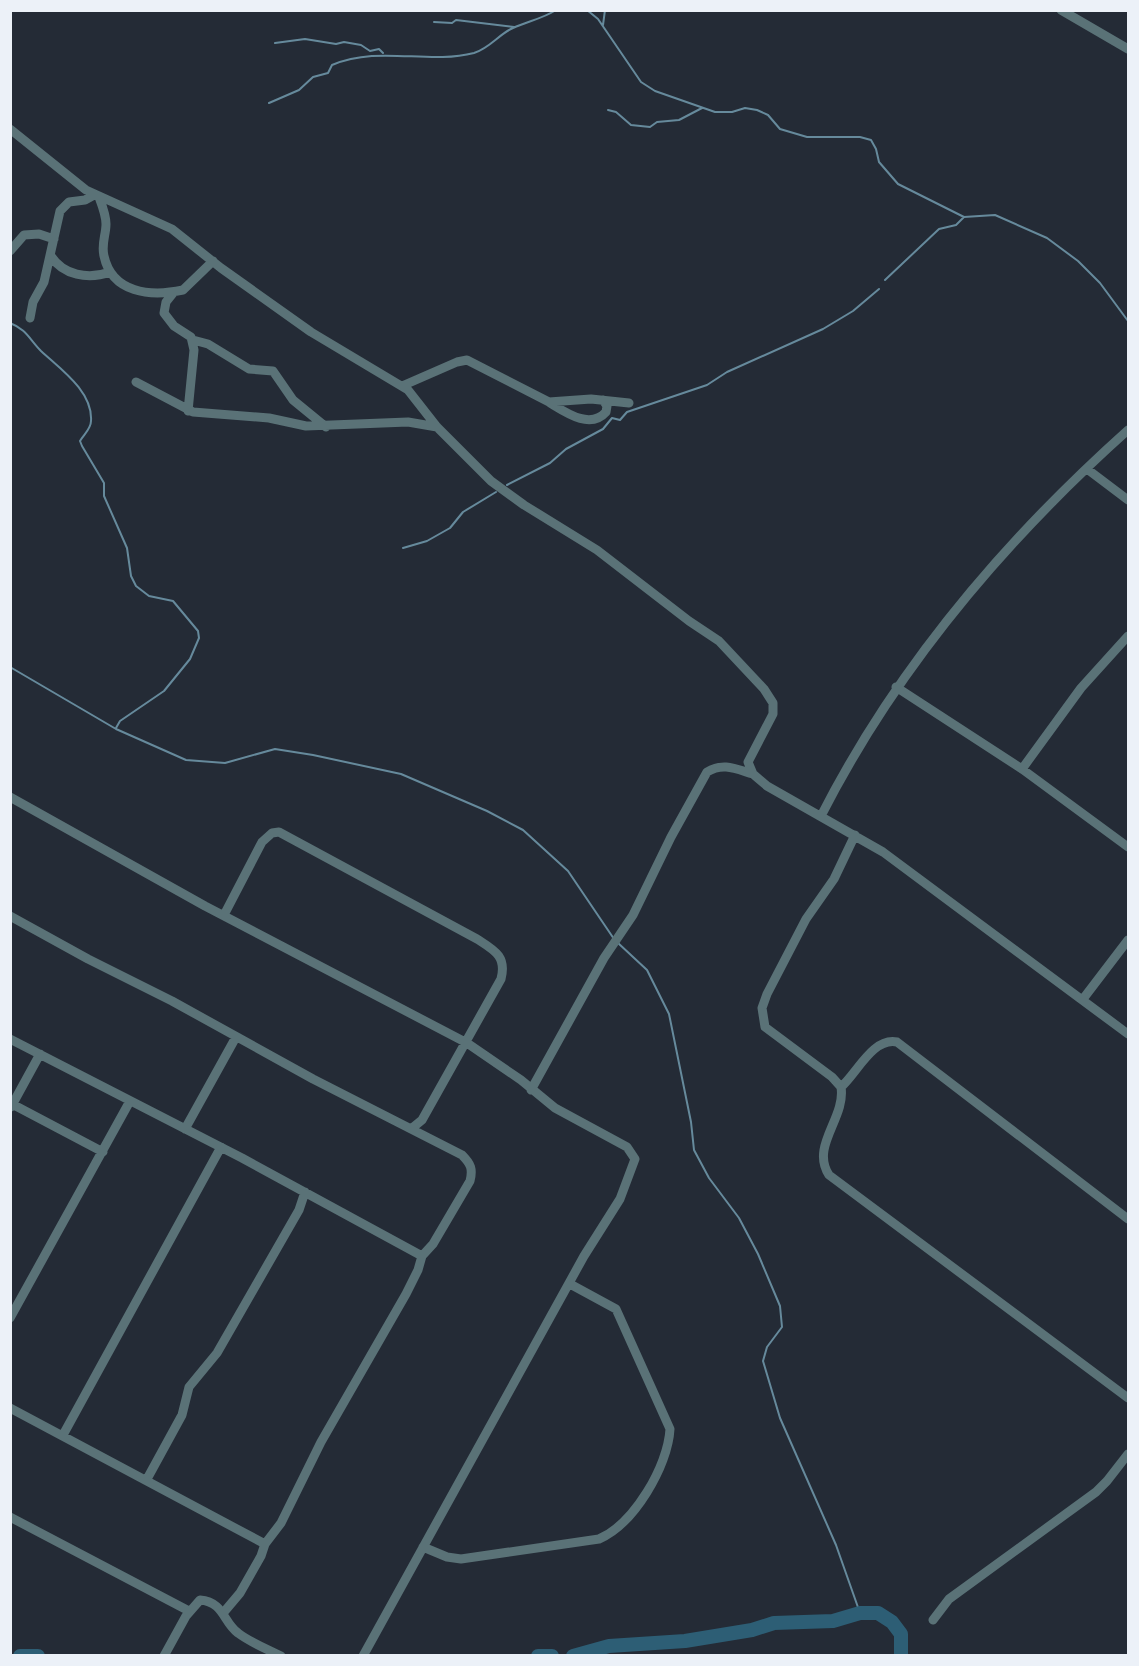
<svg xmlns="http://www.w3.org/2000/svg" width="1139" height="1666" font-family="Helvetica,sans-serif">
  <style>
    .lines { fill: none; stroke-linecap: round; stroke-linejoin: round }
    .stream { stroke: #668a9c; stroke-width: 2 }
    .river { stroke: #2d5e75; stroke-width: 14 }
    .minor { stroke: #5a7277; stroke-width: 9 }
  </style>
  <rect width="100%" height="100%" fill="#242b36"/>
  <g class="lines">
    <path class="stream" d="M587,10L598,19L641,82L655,91L715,112H732L745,108L757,110L768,115L780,129L807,137H860L871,140L876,149L879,162L898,184L964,217L995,215L1047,238L1078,261L1100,283L1128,321
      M434,22L452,23L456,20L514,27
      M603,25L605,10
      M275,43L305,39L336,44L344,42L361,45L370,51L379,49L383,53
      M269,103L299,90L313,77L328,73L332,65C380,45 427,65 474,53C490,48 499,34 513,28C528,21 542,19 556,10
      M608,110L616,112L631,125L650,127L657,122L679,120L702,108
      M885,280L939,229L956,225L964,217
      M10,323C26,329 30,340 41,351C59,368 93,391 91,421C91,429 84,434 80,441L82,446L104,483V496L127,548L131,576L136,586L149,596L173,601L198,631L199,638L190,659L164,691L120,721L116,728
      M507,485L550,463L566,449L603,429L612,418L620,420L627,412L707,385L727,372L823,329L853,311L879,289
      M403,548L427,541L450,528L463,512L496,492
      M10,667L116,729L186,760L225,763L275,749L313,755L401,774L487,811L523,830L568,871L614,939
      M618,943L647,970L669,1014L691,1122L694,1150L709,1178L739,1218L758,1254L780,1306L782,1327L767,1347L763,1361L780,1418L836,1545L860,1613"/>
    <path class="river" d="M20,1656H38
      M538,1656H552
      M573,1656L609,1646L685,1641L752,1630L774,1623L833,1621L860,1613H878L892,1622L901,1634V1656"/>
    <path class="minor" d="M1061,10L1128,49
      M10,129L86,190L172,229L221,268L311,332L408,390L437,427L491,481L524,505L597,550L689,621L719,641L764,689L773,703V714L748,762L753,774L767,786L883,852L1128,1034
      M99,197C102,205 106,215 106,224C106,235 101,244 104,256C112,293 150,297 183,290L213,261
      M10,251L24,235L39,234L54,239
      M51,256C63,275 88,280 110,272
      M174,292L166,302L164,313L174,326L191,337L194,350L188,411
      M30,318L33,302L44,282L60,211L69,202L85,200L94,195
      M193,340L208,344L249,369L273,371L293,400L326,427
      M136,382L193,412L269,418L306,426L408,422L437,427
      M402,386L457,362L467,360L549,402L591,399L629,403
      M550,403C565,412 590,430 606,412L607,406L603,400
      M1087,469L1128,500
      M896,687L1022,769L1128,847
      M1022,769L1081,688L1128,636
      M10,797L205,906L467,1043L521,1080L555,1108L627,1147L635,1159L620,1199L584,1256L363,1656
      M821,816C897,667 1004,541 1128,430
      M855,835L834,879L806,919L767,994L762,1008L765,1027L832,1077L841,1087C846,1118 810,1146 829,1175L1128,1398
      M224,915L262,842L272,833L279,832L477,939C494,950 507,956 501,979L422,1120L411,1129
      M10,916L88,959L172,1001L313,1079L462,1155C471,1164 473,1169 470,1181L433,1244L422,1256L418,1270L406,1294L321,1442L281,1523L265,1544L261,1556L240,1593L224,1612
      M1083,999L1128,940
      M10,1039L242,1158L422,1256
      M841,1087C857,1073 873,1037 897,1042L1128,1219
      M531,1090L604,958L633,915L671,837L707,772C723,762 736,769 753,774
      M12,1104L103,1152
      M11,1107L40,1054
      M185,1129L236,1037
      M10,1318L130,1101
      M10,1408L265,1544
      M63,1435L221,1147
      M147,1479L182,1415L189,1387L217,1353L299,1210L305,1192
      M10,1517L189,1611
      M423,1547L447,1557L461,1559L599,1539C634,1524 668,1466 670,1429L616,1309L570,1284
      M933,1620L949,1599L1096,1492L1107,1481L1128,1454
      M164,1656L186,1616L200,1600C224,1602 223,1622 238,1633C251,1643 267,1649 281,1656"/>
  </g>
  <rect width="1139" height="1666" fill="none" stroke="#ecf1f8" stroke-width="24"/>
</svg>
